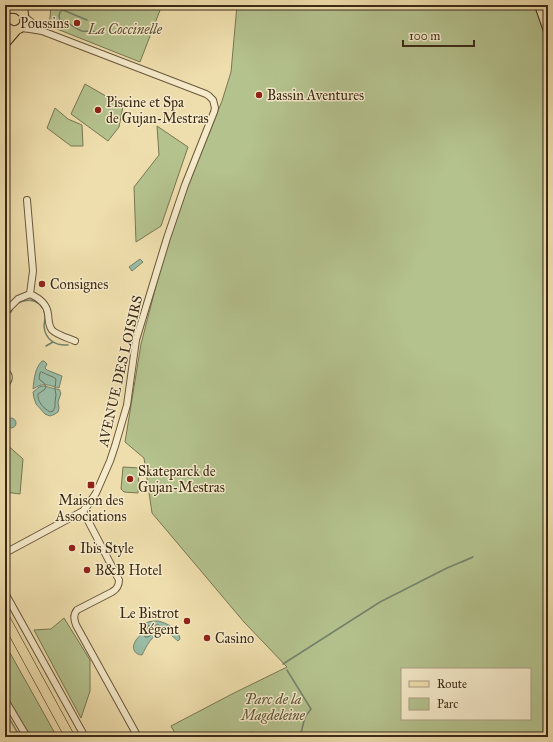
<svg xmlns="http://www.w3.org/2000/svg" width="553" height="742" font-family="'IM FELL Great Primer',serif">
  <style>
    .green { fill: #b4c28e; stroke: #787652; fill-rule: evenodd }
    .water { fill: #9abca6; stroke: #74826c }
    .lines { fill: none; stroke-linecap: round; stroke-linejoin: round }
    .shore { stroke: #6b735e; stroke-width: 1 }
    .stream { stroke: #74826c; stroke-width: 1.5 }
    .minor-casing { stroke: #69573c; stroke-width: 8 }
    .major-casing { stroke: #3c2a16; stroke-width: 10 }
    .highway-casing { stroke: #3c2a16; stroke-width: 10 }
    .minor { stroke: #f5eaca; stroke-width: 6 }
    .major { stroke: #efdead; stroke-width: 8 }
    .highway { stroke: #efdead; stroke-width: 9 }
    .poi-dot { fill: #8f2418; stroke: #f5eaca; stroke-width: 1.5 }
    .labels { text-anchor: middle; stroke-width: 3; stroke-linejoin: round; paint-order: stroke }
    .poi-label { font-size: 14px; fill: #3c2a16; stroke: #f5eaca; text-anchor: start }
    .park-label { font-size: 14px; font-style: italic; fill: #5a5034; stroke: #f5eaca }
    .street-label { font-size: 14px; fill: #3c2a16; stroke: #f5eaca }
  </style>
  <rect width="100%" height="100%" fill="#efdead"/>
  <filter id="stains"><feTurbulence type="fractalNoise" baseFrequency=".005" numOctaves="4"/><feColorMatrix values="0 0 0 0 .2 0 0 0 0 .09 0 0 0 0 .02 0 0 0 .5 -.17"/></filter>
  <radialGradient id="worn" r=".72"><stop offset=".6" stop-color="#630" stop-opacity="0"/><stop offset="1" stop-color="#630" stop-opacity=".3"/></radialGradient>
  <path class="green" d="M51,5H162L140,62L52,27L53,25L52,22L49,21C51,16 50,10 51,5Z
    M237,5H548V737H177L171,726L234,693L287,667L244,622L152,513L144,458L125,442L141,344L171,228L222,101L231,72ZM402,669H530V719H402Z
    M85,84L123,106L119,127L108,141L71,114Z
    M55,108L68,119L82,125L83,146H71L47,128Z
    M157,126L188,147L161,226L136,242L134,187L159,155Z
    M5,443L23,459L20,494L5,492Z
    M123,467L139,468L138,493L124,492L121,489Z
    M64,618L90,660V691L81,718L34,630L51,629Z
    M5,644L57,737H29L5,693Z"/>
  <path class="water" d="M140,259L143,262L132,271L129,267Z
    M42,361H44L47,364L45,368L47,370L62,376L59,388C48,385 43,382 33,389C34,379 35,368 42,361Z
    M44,386L60,390V392L61,393L58,402L59,408L58,412L55,414L50,416L45,414L36,404L34,398L33,392L39,387Z
    M6 423a5 5 0 1 1 10 0a5 5 0 1 1-10 0Z
    M158,621C167,623 179,629 180,639L178,641C174,638 169,632 164,632C153,632 146,647 142,655C135,655 131,648 135,642C136,639 139,637 141,634C143,630 142,625 146,623C149,621 155,621 158,621Z
    M252,732L256,734L259,737H238L242,734Z"/>
  <g class="lines">
    <path class="shore" d="M42,372C46,375 53,376 56,379L55,389L56,395L55,402V407L53,411L50,412C43,408 37,401 38,394L44,390L46,387L44,383L39,379L40,373Z
      M158,625L161,626V629L148,637H145V635L148,626Z"/>
    <path class="stream" d="M87,20L63,10L60,12L59,16L60,20C69,22 74,28 82,31C87,32 91,30 95,32
      M18,303C29,297 43,301 45,314C46,318 44,322 44,326C45,340 56,346 68,345
      M5,317L11,312L14,306
      M5,328L8,333L9,335
      M46,346L53,342
      M283,664L380,602L447,568L473,557L462,562
      M287,670L311,709L305,717L300,737
      M5,711L20,737"/>
    <defs>
      <path id="minor" d="M25,17L41,30
        M27,200L33,271L30,294
        M5,312L18,299L30,294C39,298 47,304 48,314C49,320 48,325 52,330C57,335 68,338 75,341
        M5,332L6,336L5,338
        M5,371C11,376 9,380 5,385
        M83,511L119,580C119,586 117,589 112,592L77,610C73,615 74,619 76,625L138,737
        M5,553L83,511L88,505L96,493L110,461L115,446L127,405L136,340L167,238L185,185L214,112L215,108L213,100L209,96L206,94L42,31L30,29L20,28
        M5,593L85,737
        M5,700L27,737"/>
      <path id="major" d="M539,5L548,31
        M9,9C15,8 20,9 23,14
        M5,25C8,29 12,31 16,30C29,27 23,14 23,5
        M5,44L17,30"/>
      <path id="highway" d="M5,618L70,737"/>
    </defs>
    <use href="#minor" class="minor-casing"/>
    <use href="#major" class="major-casing"/>
    <use href="#highway" class="highway-casing"/>
    <use href="#minor" class="minor"/>
    <use href="#major" class="major"/>
    <use href="#highway" class="highway"/>
  </g>
  <g class="poi-dot">
    <circle cx="77" cy="23" r="4"/>
    <circle cx="259" cy="95" r="4"/>
    <circle cx="98" cy="110" r="4"/>
    <circle cx="42" cy="284" r="4"/>
    <circle cx="130" cy="479" r="4"/>
    <rect x="87" y="481" width="8" height="8" rx="2"/>
    <circle cx="72" cy="548" r="4"/>
    <circle cx="87" cy="570" r="4"/>
    <circle cx="187" cy="621" r="4"/>
    <circle cx="207" cy="638" r="4"/>
  </g>
  <g class="labels">
    <g class="poi-label">
      <text x="69" y="28" text-anchor="end">Poussins</text>
      <text x="267" y="100">Bassin Aventures</text>
      <text x="106" y="107">Piscine et Spa<tspan x="106" dy="16">de Gujan-Mestras</tspan></text>
      <text x="50" y="289">Consignes</text>
      <text x="138" y="476">Skateparck de<tspan x="138" dy="16">Gujan-Mestras</tspan></text>
      <text x="91" y="505" text-anchor="middle">Maison des<tspan x="91" dy="16">Associations</tspan></text>
      <text x="80" y="553">Ibis Style</text>
      <text x="95" y="575">B&amp;B Hotel</text>
      <text x="179" y="618" text-anchor="end">Le Bistrot<tspan x="179" dy="16">Régent</tspan></text>
      <text x="215" y="643">Casino</text>
    </g>
    <g class="park-label">
      <text x="125" y="34">La Coccinelle</text>
      <text x="273" y="704">Parc de la<tspan x="273" dy="16">Magdeleine</tspan></text>
    </g>
    <g class="street-label">
      <text transform="translate(120 371) rotate(-77)" y="5">AVENUE DES LOISIRS</text>
    </g>
  </g>
  <rect width="553" height="742" fill="none" stroke="#efdead" stroke-width="20"/>
  <rect x="6" y="6" width="541" height="730" fill="none" stroke="#3c2a16" stroke-width="2"/>
  <rect x="10" y="10" width="533" height="722" fill="none" stroke="#3c2a16"/>
  <rect x="401" y="668" width="130" height="52" fill="#f5eaca" stroke="#ab9d82"/>
  <rect x="409" y="681" width="20" height="6" fill="#efdead" stroke="#ab9d82"/>
  <text x="437" y="688" font-size="12" fill="#3c2a16">Route</text>
  <rect x="409" y="698" width="20" height="12" fill="#b4c28e" stroke="#ab9d82"/>
  <text x="437" y="708" font-size="12" fill="#3c2a16">Parc</text>
  <path d="M403 40v6h71v-6" fill="none" stroke="#3c2a16" stroke-width="2"/>
  <text x="409" y="40" font-size="12" fill="#3c2a16" stroke="#f5eaca" stroke-width="3" paint-order="stroke">100 m</text>
  <rect width="100%" height="100%" filter="url(#stains)"/>
  <rect width="100%" height="100%" fill="url(#worn)"/>
</svg>
